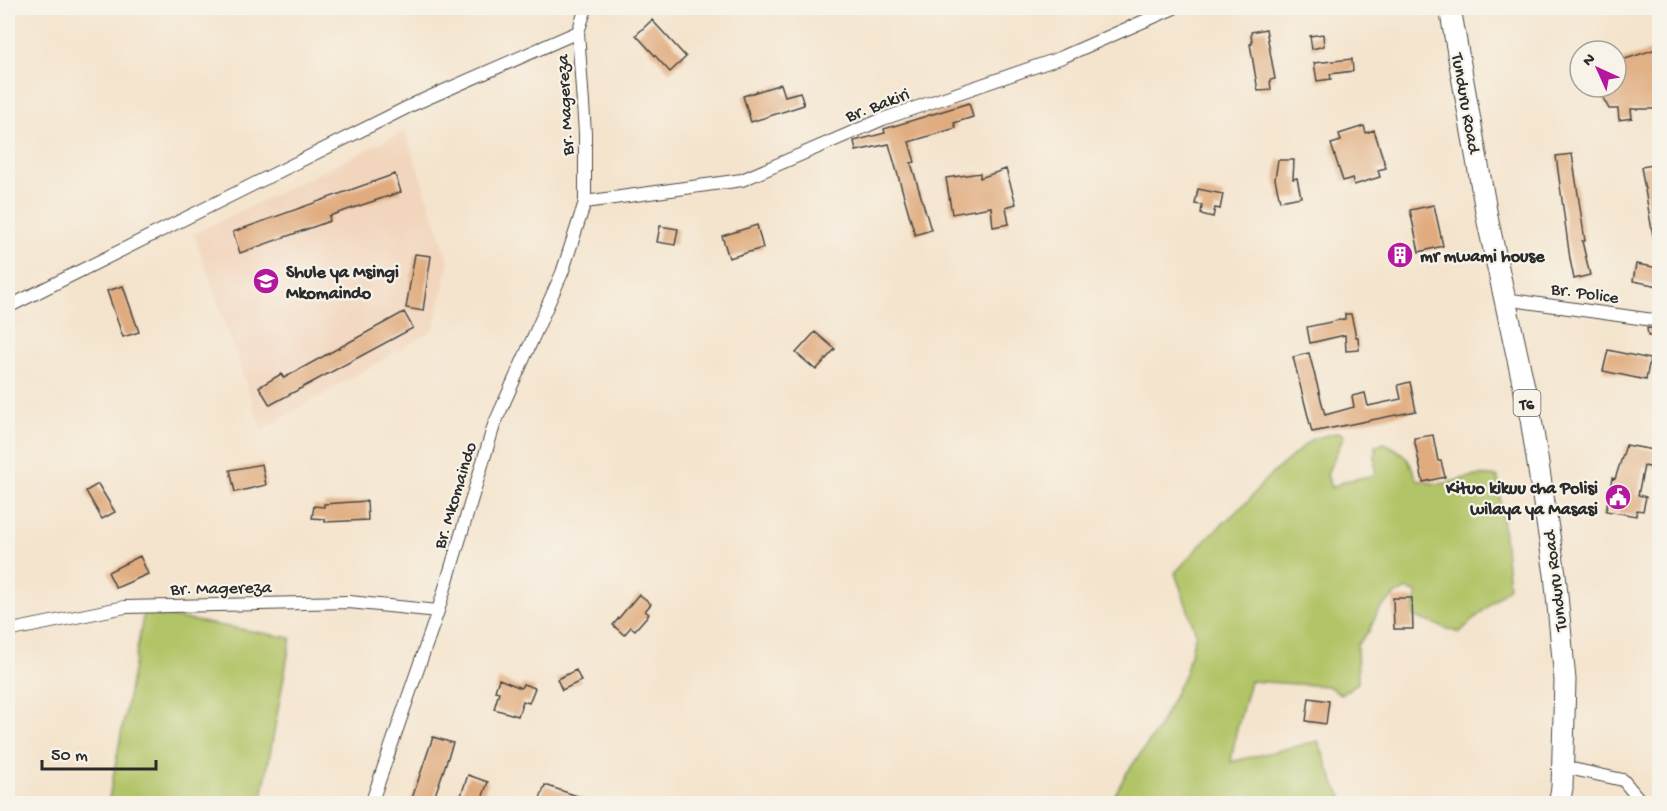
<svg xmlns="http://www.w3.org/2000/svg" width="1667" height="811" font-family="'Gochi Hand',sans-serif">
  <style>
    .built { fill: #f2d5bd }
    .green { fill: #b2c468; stroke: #6e784a; stroke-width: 1.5 }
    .building { fill: #e0ac7f }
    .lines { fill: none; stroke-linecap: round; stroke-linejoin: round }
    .minor-casing { stroke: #494743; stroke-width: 14 }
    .trunk-casing { stroke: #494743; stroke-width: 23 }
    .minor { stroke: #fff; stroke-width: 12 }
    .trunk { stroke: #fff; stroke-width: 21 }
    .labels { text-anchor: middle; stroke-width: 4.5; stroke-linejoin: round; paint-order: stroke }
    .shield { fill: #f7f3e8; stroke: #686764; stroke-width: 1.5 }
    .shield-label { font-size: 16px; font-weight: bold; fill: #2b2b2b }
    .street-label { font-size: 18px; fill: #2b2b2b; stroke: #f7f3e8 }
    .poi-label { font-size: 18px; font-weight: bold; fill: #2b2b2b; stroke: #f7f3e8; text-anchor: start }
  </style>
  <rect width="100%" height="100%" fill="#f7f3e8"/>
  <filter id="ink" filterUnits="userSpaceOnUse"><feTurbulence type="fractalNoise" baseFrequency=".0167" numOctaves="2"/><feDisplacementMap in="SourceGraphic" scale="12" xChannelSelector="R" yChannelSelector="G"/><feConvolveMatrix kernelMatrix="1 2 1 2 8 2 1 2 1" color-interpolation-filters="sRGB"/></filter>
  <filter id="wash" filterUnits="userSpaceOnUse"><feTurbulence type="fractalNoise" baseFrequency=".008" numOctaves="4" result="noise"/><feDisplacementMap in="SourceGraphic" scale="24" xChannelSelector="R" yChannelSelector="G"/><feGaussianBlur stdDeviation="1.35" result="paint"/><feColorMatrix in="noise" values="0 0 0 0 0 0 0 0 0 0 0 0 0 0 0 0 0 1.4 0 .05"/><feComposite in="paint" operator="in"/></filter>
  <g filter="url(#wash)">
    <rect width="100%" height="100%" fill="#f4e4cd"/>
    <path class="built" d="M405,131L449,262L433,330L262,430L194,234Z"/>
    <path class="green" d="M1339,432L1344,436L1327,474L1331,488L1345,481L1375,475V446L1384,443C1405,452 1410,460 1417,480C1445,488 1449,481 1474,476C1481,475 1491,476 1498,477L1509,587L1459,633L1412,616L1417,593L1407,589L1395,595L1378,611L1369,631L1357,645L1358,683L1341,694L1328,686L1250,681L1236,733L1231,762L1318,741L1335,785L1346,803L1110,804L1126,774L1158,729L1186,671L1196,633L1175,573L1206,539L1249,500L1266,479L1312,439Z
      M144,612L291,638L261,803L108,804Z"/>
    <g id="blocks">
      <path class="building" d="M652,20L686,57L670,72L636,35Z
        M1266,29L1275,79L1270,80L1271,90L1258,91L1250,44H1252L1251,32Z
        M1323,34L1324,46L1312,49L1310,36Z
        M1659,48V109H1631L1632,118L1619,120L1618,109H1609L1602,96L1604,87H1616V62Z
        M1352,59L1353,71L1330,74L1331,79L1317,81L1314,63Z
        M781,84L785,96L800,92L804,105L751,122L743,96Z
        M969,103L973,117L954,123L956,128L909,142L915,162L911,163L931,230L915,235L889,144L856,151L854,141L885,133L884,129Z
        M1364,126L1366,133L1374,130L1386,168L1378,170L1380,177L1354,185L1352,178L1343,181L1331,144L1341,141L1339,134Z
        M1572,154L1585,241H1582L1590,275L1574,279L1570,259L1556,156Z
        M1278,160H1294L1293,179L1297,178L1301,197L1280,201L1275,179Z
        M1659,164V235L1653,236L1641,167Z
        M1006,169L1016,204L1006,207L1009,224L993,227L991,207L952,214L946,178L980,173V178Z
        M395,174L401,192L329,216L330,221L240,253L233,232Z
        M1198,189L1223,194L1220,209L1215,208L1213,217L1201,214L1202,205L1195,204Z
        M1434,205L1443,246L1419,252L1410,210Z
        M757,225L763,248L729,258L722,236Z
        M660,226L678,229L675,245L657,242Z
        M415,254L431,256L423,311L406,308Z
        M1636,264L1659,268V286L1633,281Z
        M123,286L139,332L123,337L107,291Z
        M404,312L413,328L270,405L259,387L281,374L284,378Z
        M1345,314H1351L1356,337H1358L1359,350L1346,351L1345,335L1310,343L1307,327L1345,319Z
        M1647,328L1659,329V336H1648Z
        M815,332L835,349L816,370L796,353Z
        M1608,350L1650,359L1646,380L1603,371Z
        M1309,353L1325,415L1354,407L1352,396L1365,393L1368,406L1401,399L1398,385L1410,382L1416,411L1312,432L1293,357Z
        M1433,435L1438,461H1441L1445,477L1423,482L1414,438Z
        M1626,445L1659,451V469L1644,466L1638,495L1646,497L1643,511L1637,510L1636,516L1606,511L1612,478L1615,479Z
        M262,464L266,485L235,492L230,470Z
        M98,484L115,512L102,519L86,491Z
        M367,501L368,520L325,522V519L312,518L314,506L324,507V504Z
        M140,556L148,574L116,588L108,572Z
        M639,594L651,604L645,611L649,614L635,630L631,627L624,635L613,625Z
        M1393,598H1412L1413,629H1394Z
        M576,670L581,681L562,690L557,679Z
        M499,679L521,688L523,684L535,688L529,703L523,701L518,716L494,709L499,692L495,691Z
        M1309,698L1329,701L1326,724L1306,721Z
        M433,737L453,743L432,804H410Z
        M468,775L488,782L480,804H458Z
        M545,785L592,801V804H538Z"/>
    </g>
  </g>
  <g filter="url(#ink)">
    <use href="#blocks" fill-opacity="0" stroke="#494743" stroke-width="1.5"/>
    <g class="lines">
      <defs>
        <path id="minor" d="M585,202L742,180L883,119L1060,58L1174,8
          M1505,299L1660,321
          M8,307L414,104L578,32
          M8,634L12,630L125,607L349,602L438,611
          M1563,767L1623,780L1643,804
          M371,804L438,611L494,425L562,273L585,202V133L578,32L586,8"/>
        <path id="trunk" d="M1450,8L1488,222L1531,419L1555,574L1565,680L1562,788L1559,804"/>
      </defs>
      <use href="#minor" class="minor-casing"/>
      <use href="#trunk" class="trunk-casing"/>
      <use href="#minor" class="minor"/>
      <use href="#trunk" class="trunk"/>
    </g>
  </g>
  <defs>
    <symbol id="building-disc" viewBox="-11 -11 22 22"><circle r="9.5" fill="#b5179e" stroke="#f7f3e8"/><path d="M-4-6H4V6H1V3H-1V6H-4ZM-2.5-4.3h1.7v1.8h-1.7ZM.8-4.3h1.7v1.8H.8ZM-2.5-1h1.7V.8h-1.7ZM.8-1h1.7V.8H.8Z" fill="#fff"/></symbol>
    <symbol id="school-disc" viewBox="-11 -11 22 22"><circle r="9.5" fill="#b5179e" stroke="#f7f3e8"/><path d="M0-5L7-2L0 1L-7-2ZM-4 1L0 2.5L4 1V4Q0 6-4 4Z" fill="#fff"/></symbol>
    <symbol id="civic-disc" viewBox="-11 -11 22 22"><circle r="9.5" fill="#b5179e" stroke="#f7f3e8"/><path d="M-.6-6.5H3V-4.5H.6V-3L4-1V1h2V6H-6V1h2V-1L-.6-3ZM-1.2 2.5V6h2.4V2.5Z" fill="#fff"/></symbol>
  </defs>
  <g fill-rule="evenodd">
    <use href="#building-disc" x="1385" y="240" width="30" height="30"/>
    <use href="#school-disc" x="251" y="266" width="30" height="30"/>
    <use href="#civic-disc" x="1603" y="482" width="30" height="30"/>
  </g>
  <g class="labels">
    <rect class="shield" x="1513.5" y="390" width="27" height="26" rx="4.5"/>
    <g class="shield-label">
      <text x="1527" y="409">T6</text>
    </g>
    <g class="street-label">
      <text transform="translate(1467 103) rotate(80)" y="6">Tunduru Road</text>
      <text transform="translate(877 104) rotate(-21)" y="6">Br. Bakiri</text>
      <text transform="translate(564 105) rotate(-93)" y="6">Br. Magereza</text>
      <text transform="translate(1585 292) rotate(8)" y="6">Br. Police</text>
      <text transform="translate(454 495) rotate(-73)" y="6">Br. Mkomaindo</text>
      <text transform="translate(1554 581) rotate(-97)" y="6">Tunduru Road</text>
      <text transform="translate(221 587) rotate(-1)" y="6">Br. Magereza</text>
    </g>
    <g class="poi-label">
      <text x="1420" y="261">mr mwami house</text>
      <text x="286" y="277">Shule ya Msingi<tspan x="286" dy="21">Mkomaindo</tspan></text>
      <text x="1598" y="493" text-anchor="end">Kituo kikuu cha Polisi<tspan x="1598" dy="21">wilaya ya Masasi</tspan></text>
    </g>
  </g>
  <rect width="1667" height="811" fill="none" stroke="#f7f3e8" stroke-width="30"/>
  <g transform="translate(1598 69) rotate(315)"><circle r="28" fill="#f7f3e8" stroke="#a5a39c" stroke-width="1.5"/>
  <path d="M0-4.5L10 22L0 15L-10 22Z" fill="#b5179e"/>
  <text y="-9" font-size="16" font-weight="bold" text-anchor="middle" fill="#2b2b2b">N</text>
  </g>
  <path d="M42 760v9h114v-9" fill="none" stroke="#2b2b2b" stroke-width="3"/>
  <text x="51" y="760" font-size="18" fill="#2b2b2b" stroke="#f7f3e8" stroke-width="4.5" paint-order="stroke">50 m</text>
</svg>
